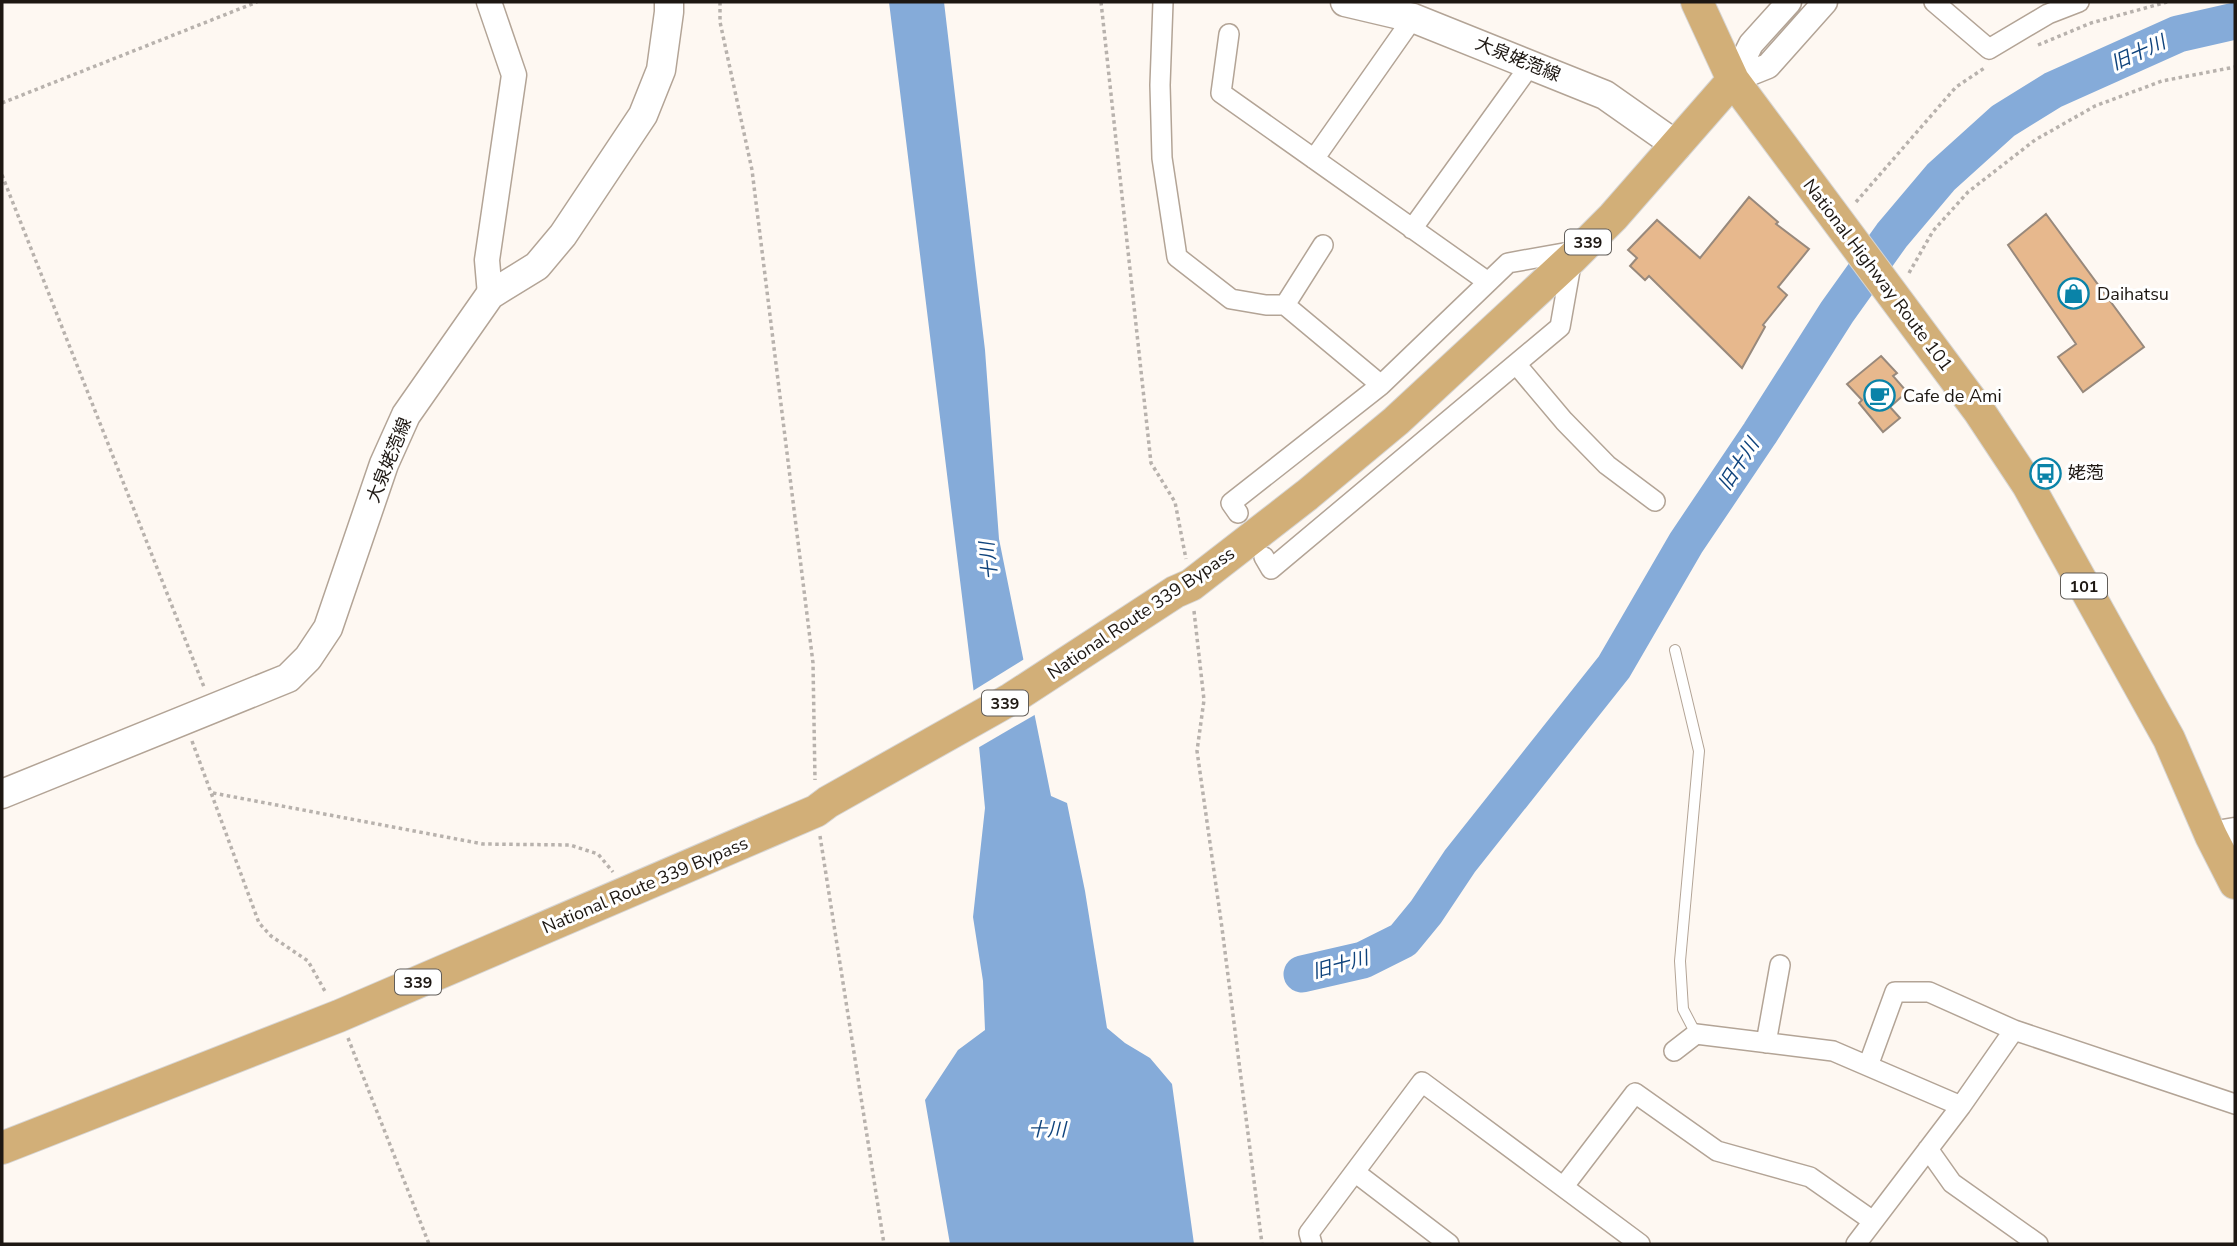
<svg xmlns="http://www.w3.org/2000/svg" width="2237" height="1246" font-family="'Nunito Sans','Noto Sans JP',sans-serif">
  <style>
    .water { fill: #85abd9 }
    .pier { fill: #fef8f2 }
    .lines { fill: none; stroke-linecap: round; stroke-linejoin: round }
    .river { stroke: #85abd9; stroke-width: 37 }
    .building { fill: #e7b88d; stroke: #98897c; stroke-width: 2 }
    .service-casing { stroke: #b3a496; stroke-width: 12 }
    .minor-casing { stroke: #b3a496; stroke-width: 22 }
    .tertiary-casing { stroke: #b3a496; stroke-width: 27 }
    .secondary-casing { stroke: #b3a496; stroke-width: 31 }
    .trunk-casing { stroke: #d6d5d4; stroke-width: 34 }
    .path { stroke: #b8b2ad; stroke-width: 3.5; stroke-dasharray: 3.5 3.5; stroke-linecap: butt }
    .service { stroke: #fff; stroke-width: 10 }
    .minor { stroke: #fff; stroke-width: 19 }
    .tertiary { stroke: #fff; stroke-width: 24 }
    .secondary { stroke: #fff; stroke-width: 28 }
    .trunk { stroke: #d2af78; stroke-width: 32 }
    .labels { text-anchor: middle; stroke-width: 6; stroke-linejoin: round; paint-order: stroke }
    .shield { fill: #fff; stroke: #615d59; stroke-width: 2 }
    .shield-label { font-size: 16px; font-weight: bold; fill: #1d1712 }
    .street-label { font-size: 18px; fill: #1d1712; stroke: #fff }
    .poi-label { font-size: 18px; fill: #1d1712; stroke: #fff; text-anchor: start }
    .water-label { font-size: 19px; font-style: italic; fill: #0f437c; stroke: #fff }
  </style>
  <rect width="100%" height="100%" fill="#fef8f2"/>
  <path class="water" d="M889,2H944L985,350L999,539L1051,796L1067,803L1085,891L1107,1028L1125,1043L1150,1058L1172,1084L1194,1244H950L925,1100L958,1050L985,1030L983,981L973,917L985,808L974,694Z"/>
  <path class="pier" d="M1026,658L1038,713L976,749L971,692Z"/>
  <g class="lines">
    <path class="river" d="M1302,974L1363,960L1403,940L1426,912L1460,861L1614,667L1686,543L1760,433L1837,312L1892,235L1941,177L2003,121L2053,90L2178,34L2235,21"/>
  </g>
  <path class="building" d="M1749,197L1778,222L1776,224L1809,249L1778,287L1787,295L1763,325L1765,327L1742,368L1649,276L1645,280L1630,266L1637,258L1628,250L1657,220L1700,258Z
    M2046,214L2144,347L2083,392L2058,357L2076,344L2008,245Z
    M1881,356L1897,373L1893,376L1907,392L1890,407L1900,418L1883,432L1859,403L1862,400L1847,384Z"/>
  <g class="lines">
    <defs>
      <path id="service" d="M1675,650L1699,751L1680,961L1683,1009L1696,1034"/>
      <path id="minor" d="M1163,2L1160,85L1162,158L1177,257L1231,299L1266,305H1285L1381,385
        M1934,2L1989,49L2048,14L2079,2
        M1229,34L1221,93L1488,282
        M1314,159L1413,18
        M1412,229L1531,64
        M1285,305L1323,245
        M1516,364L1564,421L1607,465L1655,501
        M1238,513L1231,503L1381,385L1508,263L1575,251
        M1264,557L1271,569L1560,327L1572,259
        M1766,1043L1780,965
        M1674,1051L1696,1034L1833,1051L1961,1106
        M1868,1066L1895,992H1929L2014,1030
        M1928,1149L1952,1183L2038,1244
        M1356,1173L1449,1244
        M1564,1186L1635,1093L1717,1151L1810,1177L1873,1221
        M1312,1244L1309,1233L1422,1082L1640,1244
        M1856,1244L1961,1106L2014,1030L2235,1104"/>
      <path id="tertiary" d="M489,2L514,75L487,260L490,295
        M1733,80L1768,66L1825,2
        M1733,80L1751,44L1789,2"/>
      <path id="secondary" d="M1345,2L1413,18L1605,95L1669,140L1676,147
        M2,794L288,678L308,658L328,628L384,464L406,415L490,295L537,266L563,235L643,115L661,70L669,12V2
        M2211,836L2235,832"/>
      <path id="trunk" d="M1697,2L1733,80L1979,411L2028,485L2169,739L2211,836L2235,883
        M2,1148L339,1016L816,811L828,802L1011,699L1175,592L1191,585L1307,495L1396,421L1572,258L1613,217L1733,80"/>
    </defs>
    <use href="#service" class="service-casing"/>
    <use href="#minor" class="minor-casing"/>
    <use href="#tertiary" class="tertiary-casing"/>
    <use href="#secondary" class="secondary-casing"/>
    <use href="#trunk" class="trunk-casing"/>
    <path class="path" d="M720,2V22L752,170L813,663L815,780
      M1101,2L1151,463L1175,502L1186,559
      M2038,45L2091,23L2167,2
      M2,103L257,2
      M2,175L204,687
      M1856,202L1956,87L1986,67
      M1909,273L1933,231L1968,192L2035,140L2095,106L2162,81L2235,67
      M1194,611L1204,700L1197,751L1222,928L1262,1244
      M192,741L259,923L271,936L308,961L326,993
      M213,793L483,844L570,845L598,854L613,872
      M820,836L884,1244
      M348,1038L429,1244"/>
    <use href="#service" class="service"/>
    <use href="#minor" class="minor"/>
    <use href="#tertiary" class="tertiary"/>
    <use href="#secondary" class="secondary"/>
    <use href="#trunk" class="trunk"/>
  </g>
  <defs>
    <symbol id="shop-ring" viewBox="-11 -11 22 22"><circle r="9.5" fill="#fff" stroke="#0a83a8" stroke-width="1.5"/><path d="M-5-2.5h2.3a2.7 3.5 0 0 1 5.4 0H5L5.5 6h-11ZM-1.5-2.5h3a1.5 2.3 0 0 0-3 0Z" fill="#0a83a8"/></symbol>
    <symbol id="cafe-ring" viewBox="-11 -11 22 22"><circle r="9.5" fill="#fff" stroke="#0a83a8" stroke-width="1.5"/><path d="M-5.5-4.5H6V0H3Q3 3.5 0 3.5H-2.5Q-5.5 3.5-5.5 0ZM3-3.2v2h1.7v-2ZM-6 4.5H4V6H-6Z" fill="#0a83a8"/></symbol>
    <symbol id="bus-ring" viewBox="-11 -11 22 22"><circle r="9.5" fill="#fff" stroke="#0a83a8" stroke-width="1.5"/><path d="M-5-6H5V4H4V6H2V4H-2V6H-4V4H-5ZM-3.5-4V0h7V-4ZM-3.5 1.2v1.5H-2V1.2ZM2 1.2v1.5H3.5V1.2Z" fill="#0a83a8"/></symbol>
  </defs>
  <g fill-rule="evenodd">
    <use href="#shop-ring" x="2056" y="276" width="35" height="35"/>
    <use href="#cafe-ring" x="1862" y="378" width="35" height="35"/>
    <use href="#bus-ring" x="2028" y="456" width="35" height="35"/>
  </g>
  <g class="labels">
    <g class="shield">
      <rect x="1565" y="229.5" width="46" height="25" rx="5"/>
      <rect x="2061" y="573.5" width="46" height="25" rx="5"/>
      <rect x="982" y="690.5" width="46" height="25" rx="5"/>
      <rect x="395" y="969.5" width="46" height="25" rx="5"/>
    </g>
    <g class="shield-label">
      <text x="1588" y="248">339</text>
      <text x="2084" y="592">101</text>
      <text x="1005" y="709">339</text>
      <text x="418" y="988">339</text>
    </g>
    <g class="street-label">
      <text transform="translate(1518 59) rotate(22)" y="6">大泉姥萢線</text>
      <text transform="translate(1878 275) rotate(53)" y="6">National Highway Route 101</text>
      <text transform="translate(389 460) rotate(-68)" y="6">大泉姥萢線</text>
      <text transform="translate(1141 613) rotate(-34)" y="6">National Route 339 Bypass</text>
      <text transform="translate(645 885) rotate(-23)" y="6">National Route 339 Bypass</text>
    </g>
    <g class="poi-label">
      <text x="2097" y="300">Daihatsu</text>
      <text x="1903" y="402">Cafe de Ami</text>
      <text x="2068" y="479">姥萢</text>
    </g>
    <g class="water-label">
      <text transform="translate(2138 52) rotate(-24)" y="7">旧十川</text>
      <text transform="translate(1738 464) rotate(-57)" y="7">旧十川</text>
      <text transform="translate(988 561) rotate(-96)" y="7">十川</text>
      <text transform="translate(1340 964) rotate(-15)" y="7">旧十川</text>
      <text x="1047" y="1136">十川</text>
    </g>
  </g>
  <rect width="2237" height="1246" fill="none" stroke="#1d1712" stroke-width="7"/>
</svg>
